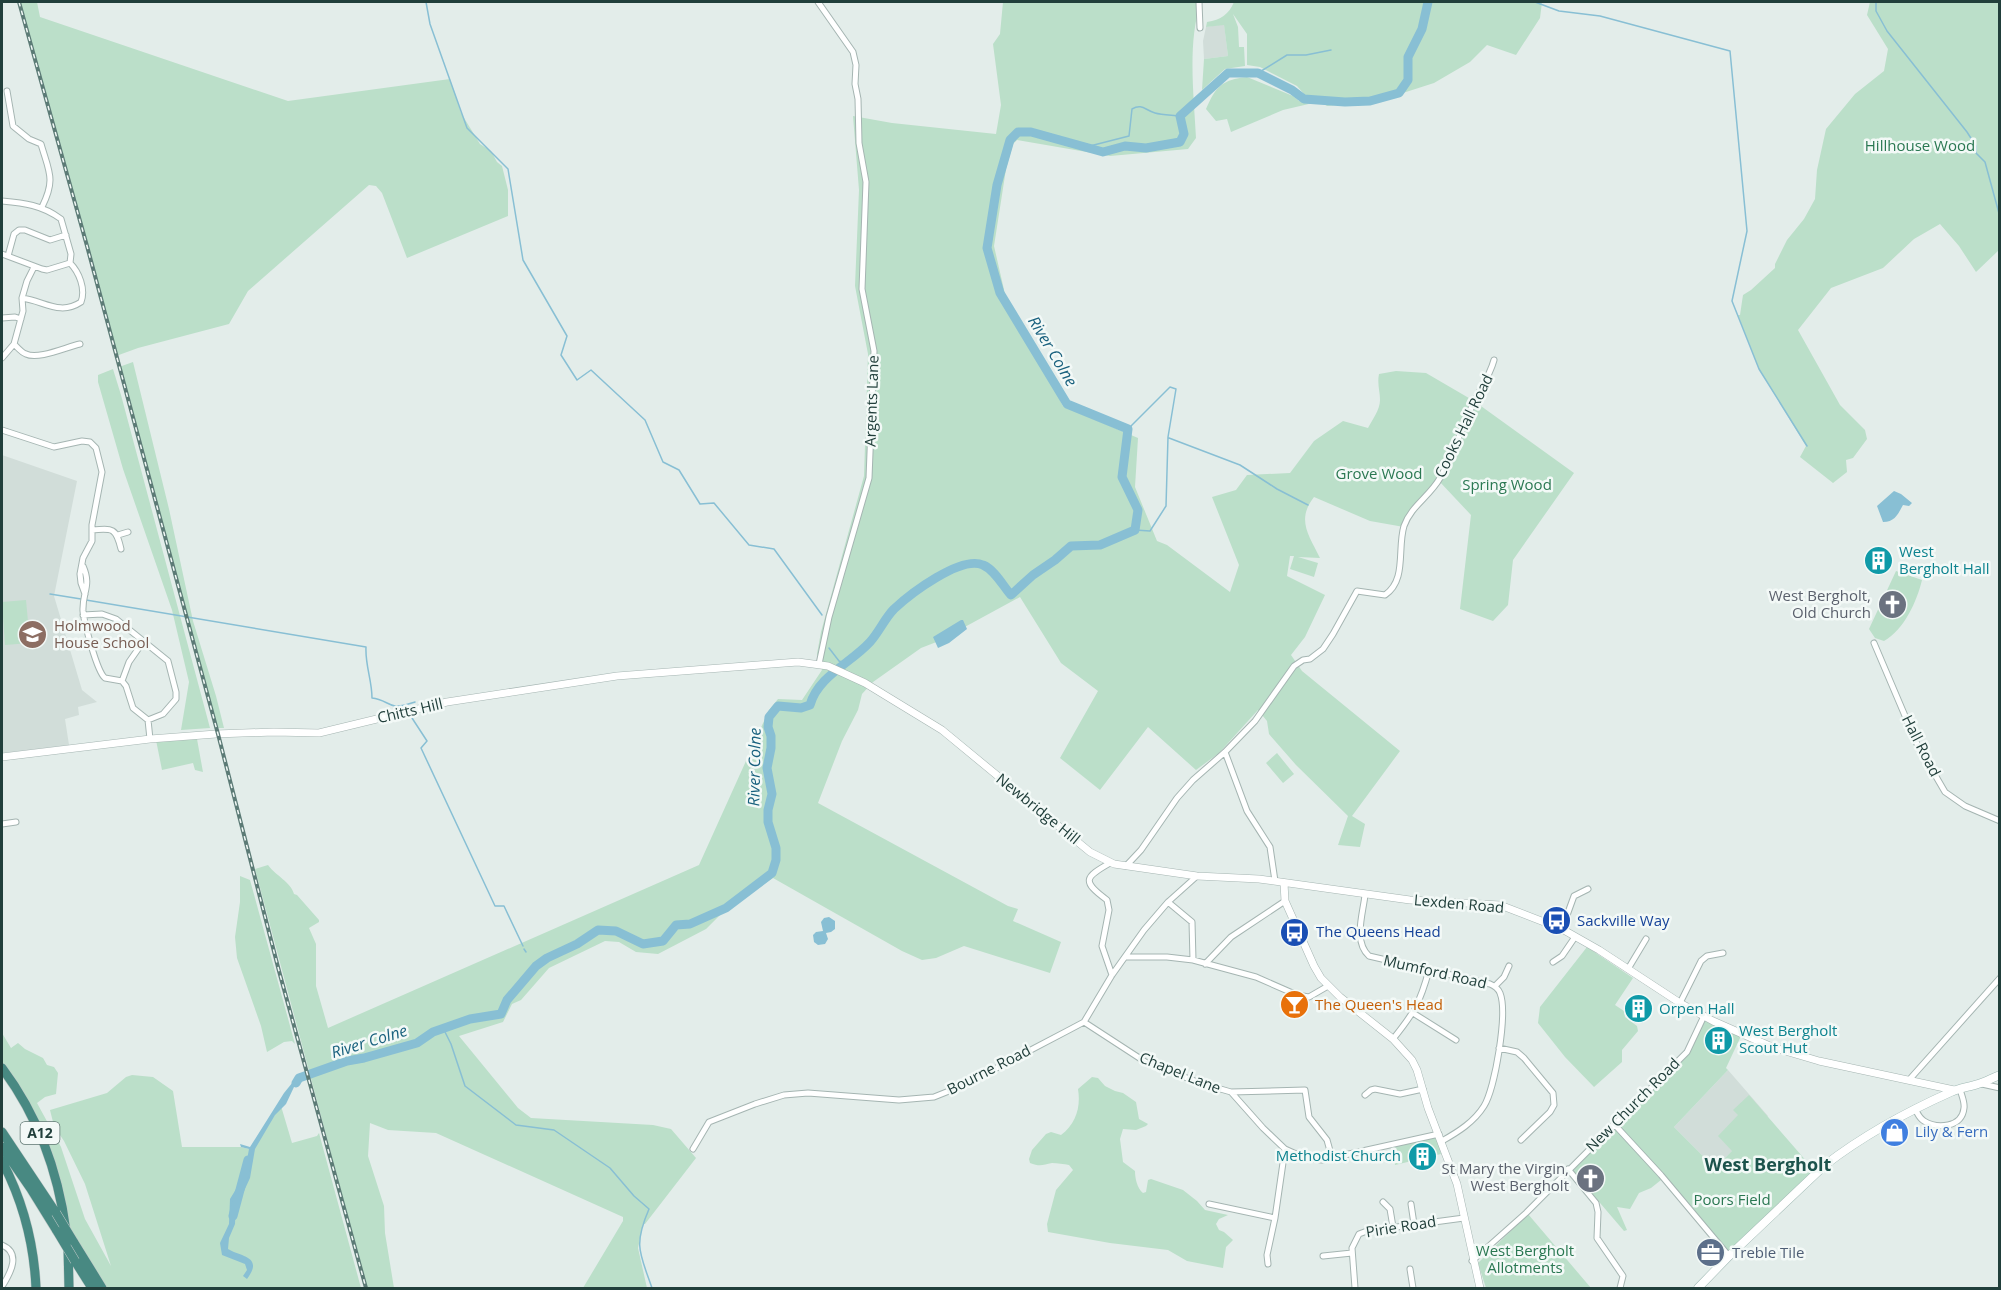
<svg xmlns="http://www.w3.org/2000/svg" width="2001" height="1290" font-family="'Open Sans',sans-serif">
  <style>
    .built { fill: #d1ddd9 }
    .green { fill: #bbdfc9 }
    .water { fill: #88bfd4 }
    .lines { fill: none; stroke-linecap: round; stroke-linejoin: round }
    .stream { stroke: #88bfd4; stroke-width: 1.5 }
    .river { stroke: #88bfd4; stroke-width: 9 }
    .minor-casing { stroke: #a5b5b2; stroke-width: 7 }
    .tertiary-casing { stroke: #a5b5b2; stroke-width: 8 }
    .secondary-casing { stroke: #a0b9b4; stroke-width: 9 }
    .trunk-casing { stroke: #c1c9c8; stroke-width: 10 }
    .minor { stroke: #fff; stroke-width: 5 }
    .tertiary { stroke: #fff; stroke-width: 7 }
    .secondary { stroke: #fff; stroke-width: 8 }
    .trunk { stroke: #488982; stroke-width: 9 }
    .rail-casing { stroke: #5c7b76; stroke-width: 4 }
    .rail { stroke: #f3f9f7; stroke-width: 1.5; stroke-dasharray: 4.5; stroke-linecap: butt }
    .trunk-bridge-casing { stroke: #c1c9c8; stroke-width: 10; stroke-linecap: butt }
    .trunk-bridge { stroke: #488982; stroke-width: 9 }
    .labels { text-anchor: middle; stroke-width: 5; stroke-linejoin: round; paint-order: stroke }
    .shield { fill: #f3f9f7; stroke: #607773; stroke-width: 1.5 }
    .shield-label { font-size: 14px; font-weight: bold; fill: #213f3b }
    .park-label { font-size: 15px; fill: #2a7852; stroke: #f3f9f7 }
    .street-label { font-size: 15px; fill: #213f3b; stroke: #f3f9f7 }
    .culture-label { font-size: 15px; fill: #0d838f; stroke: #f3f9f7; text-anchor: start }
    .worship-label { font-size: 15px; fill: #5b616d; stroke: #f3f9f7; text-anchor: end }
    .education-label { font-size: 15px; fill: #785e54; stroke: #f3f9f7; text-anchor: start }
    .transit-label { font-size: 15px; fill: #164399; stroke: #f3f9f7; text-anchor: start }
    .food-label { font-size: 15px; fill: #c56008; stroke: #f3f9f7; text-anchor: start }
    .shop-label { font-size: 15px; fill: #366cbe; stroke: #f3f9f7; text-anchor: start }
    .service-label { font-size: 15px; fill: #4e5e75; stroke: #f3f9f7; text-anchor: start }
    .water-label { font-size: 16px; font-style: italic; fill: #19617e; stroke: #f3f9f7 }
    .quarter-label { font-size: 18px; font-weight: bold; fill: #1c534c; stroke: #f3f9f7 }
  </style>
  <rect width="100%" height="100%" fill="#e3edea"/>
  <path class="built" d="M1224,24L1228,56L1204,59L1203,41L1206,27Z
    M2,455L77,481L54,596L82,690L97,702L78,707L79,715L65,719L69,745L2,753Z
    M1728,1070L1768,1116L1715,1168L1674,1127Z"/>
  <path class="green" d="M20,2H37L40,17L288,101L450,79L461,113L480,144L491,151L497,162L502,166L508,190V216L407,258L382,193L376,186L369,185L248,291L229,324L138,348L116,356L38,67L39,64H37Z
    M1003,2H1201C1187,42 1194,96 1196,138L1188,149L1110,156L1017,140L1013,144L1006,169L994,246L1005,294L1063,406L1138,438L1135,487L1157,541L1167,545L1230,592L1239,565L1212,497L1236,490L1247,475L1290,473L1314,441L1343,421L1368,428C1372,420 1380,410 1380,400C1380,391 1377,384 1379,374L1396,371L1426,373L1474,401L1574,473L1513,560L1508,605L1493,621L1460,609L1471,515L1439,481L1416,504L1404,527L1370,521L1314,497C1296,520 1309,535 1320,558L1298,557L1318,563L1314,577L1290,569L1294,556H1290L1287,576L1325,595L1305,637L1291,655L1302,671L1400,751L1352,816L1365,824L1360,847L1338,845L1348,816L1296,765L1269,734L1267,721L1258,710L1219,753L1196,770L1148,727L1100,790L1060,758L1098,691L1061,663L1020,597L939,641L921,648L873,682L862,694L858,710L842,741L818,803L1008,906L1018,909L1013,921L1061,942L1050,973L964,946L936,958L922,960L902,951L773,878L721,914L706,929L658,954L636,952L619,942L605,941L549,968L521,1000L512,1004L503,1022L459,1036L518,1108L531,1118L653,1125L671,1129L696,1158L645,1224H643L638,1248L647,1288H583L623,1221V1217L436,1133L388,1130L370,1123L368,1156L384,1206L385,1233L394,1288H367L255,869L268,865C276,876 291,882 294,894L297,895L319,920V922L309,928L316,944V986L328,1028L699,865L769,710L778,699L802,700L822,670L817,654L821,632L864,476L868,354L855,286L859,190L853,116L892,123L996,134L1001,105L993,44L1000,34Z
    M1234,2H1542L1540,18L1516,55L1487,45L1470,62L1434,83L1378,101L1327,106L1319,99L1305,95L1297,86L1260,67L1247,65V34L1233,14L1238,27L1239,47H1244L1245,66L1225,69L1202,90L1204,59L1228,56L1224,25L1206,27L1207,22C1221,20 1229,14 1234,2Z
    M1870,2H1999V250L1976,272L1959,246L1940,224L1914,239L1883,268L1831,288L1798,330L1840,405L1865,430L1867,439L1853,458L1846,460L1847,472L1833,483L1800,457L1806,446L1759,369L1738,315H1740L1743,295L1751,290L1775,268V264L1787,240L1804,219L1815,199L1817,170L1826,129L1855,94L1884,71L1888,49L1867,15Z
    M1247,77L1293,96L1299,101L1313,103L1283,110L1231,132L1227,119L1216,121L1206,109C1216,86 1222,80 1247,77Z
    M133,362L169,509L193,621L216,696L224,728H216L119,367Z
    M113,369L121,395L210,728L181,730L189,682L172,610L123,469L98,382V375Z
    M1896,571L1922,580C1917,601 1904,630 1884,641L1875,638L1869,629Z
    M26,600L30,643L5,645L2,602Z
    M197,739L203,772L195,770L193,763L162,770L156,740Z
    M1277,753L1294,774L1283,783L1266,763Z
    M240,876L250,880L295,1044L292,1041L284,1042L267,1052L261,1026L237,958L235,937L240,902Z
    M1587,947L1633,978L1615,1005L1624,1011L1625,1017L1637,1026L1638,1031L1622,1050V1062L1594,1087L1565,1057L1538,1023L1540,1007Z
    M1704,1018L1741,1036L1726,1068L1728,1070L1674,1127L1715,1168L1732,1151L1718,1136L1738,1115L1733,1110L1749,1095L1815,1171L1729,1252L1617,1123L1690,1051Z
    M2,1033L11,1048L18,1043L25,1049L43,1058L47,1065L54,1067L58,1073L56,1094L45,1097L37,1103L61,1147L85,1219L111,1266L85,1184L64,1141L54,1126L50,1110L107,1093L126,1077L132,1075L153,1077L173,1091L182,1147H241L249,1149L281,1106L292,1143L317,1136L319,1133L361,1288H104L68,1225L52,1159L2,1067Z
    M1092,1077L1098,1078L1105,1086L1115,1091L1123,1093L1136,1102L1139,1119L1148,1124L1146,1126L1136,1130L1123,1129L1120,1139L1123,1162L1135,1171C1135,1178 1137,1188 1143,1193L1146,1192L1148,1180L1151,1179L1183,1190L1197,1201L1205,1210L1228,1215L1219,1219L1216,1224L1219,1230L1224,1232L1233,1240L1226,1247L1223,1268L1187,1261L1168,1250L1110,1243L1048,1232L1047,1224L1056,1190L1073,1170L1069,1165C1064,1164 1057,1163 1052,1163C1043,1165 1040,1167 1030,1163L1029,1159L1032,1150L1046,1134L1051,1132L1061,1135C1076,1124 1081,1107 1078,1089Z
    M1614,1126L1656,1170L1661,1180L1651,1188L1639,1193L1630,1209L1617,1207L1627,1230L1624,1231L1571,1169Z
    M1437,1135L1441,1154L1395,1165L1392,1146Z
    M1528,1214L1591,1288H1486L1478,1263Z"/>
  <path class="water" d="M1894,491L1901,494L1912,503L1909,506L1903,505C1898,514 1895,522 1883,522L1877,506Z
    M961,620H963L967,629L949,643L938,648L933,637Z
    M829,917L835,921V929L831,932L826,933L828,939L825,944L818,945L814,942L813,935L816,932L823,931L821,922L824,918Z
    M303,1073L305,1078L294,1087L286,1104L275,1115L255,1149L250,1178L244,1191L236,1201L235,1224L229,1238L228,1249C241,1257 264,1256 247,1279L243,1276L247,1270L245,1264L222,1255L220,1243L229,1224L230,1199L244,1176L249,1149L241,1147L240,1144L250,1147L284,1093L297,1077Z"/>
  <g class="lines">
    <path class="stream" d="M426,2L430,24L467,128L508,169L523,260L567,336L561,355L577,380L591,370L645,420L663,462L679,470L700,504L714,503L749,545L774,549L822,615
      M1535,2L1559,11L1600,16L1730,51L1747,231L1732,301L1759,369L1807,446
      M1876,2V11L1887,31L1967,132L1976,146V153L1985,162L2000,217
      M1258,73L1287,55H1306L1331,50
      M1086,147L1129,136L1132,109C1142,103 1145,110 1155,113C1162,115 1172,115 1180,116
      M1128,429L1170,387L1176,389L1168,437L1166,506L1150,531L1135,530
      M1169,438L1240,465L1277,489L1308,505
      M50,594L81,599
      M86,600L366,647C365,665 372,680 372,698C383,699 388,705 395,706C401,707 409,704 415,702
      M829,648L839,661L844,663
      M417,715L412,718L427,741L421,748L495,906H504L523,946
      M524,949L526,952
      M443,1028L451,1044L465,1086L516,1125L554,1130L610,1168L634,1196L649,1209C633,1246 640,1253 652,1288"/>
    <path class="river" d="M296,1083L299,1078L347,1061L364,1058L417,1043L433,1032L470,1019L501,1014L507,1000L536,966L547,958L577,944L598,930L616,931L643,944L663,941L676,925L690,924L726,908L772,873L776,860V848L768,822V810L772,794L767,768L771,748V736L768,727L769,717L778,706L801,708L810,705C818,676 851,663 870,642C879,632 885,618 894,609C910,594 961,555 983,565C995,570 1003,586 1011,595L1033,575L1055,560L1071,546L1100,545L1135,530L1138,510L1122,477L1128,429L1067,404L1000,293L987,248L997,185L1010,140L1018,132H1031L1103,152L1125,146L1146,148L1180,142L1184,134L1180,116L1228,73H1258L1292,90L1304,99L1345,102L1370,101L1399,93L1408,80V57L1422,29L1428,2
      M233,1216L248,1160"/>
    <defs>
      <path id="minor" d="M818,2L853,52L856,65L855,84L858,99L859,143L866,182L862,289L874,351L869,478L829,617L819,664
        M1199,2L1200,28
        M7,91L13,126L29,139L41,144C49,172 56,179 42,207
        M2,201C24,203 42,205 61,219L71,254L70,263L47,270L42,269L2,254
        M8,256L14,234L19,230H25L50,240L66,235
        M22,298C44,301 60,316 81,302C86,289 79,272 70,263
        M2,318L15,317L21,319
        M14,344C17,347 22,353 26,354C38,360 66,347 80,344
        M2,358L14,344L23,311L22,298L27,281L34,267
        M2,430L54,447L82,441L90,442L96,448L102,472L92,525V541L83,558L80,574L81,583L85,594
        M92,530C113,528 116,528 121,549
        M118,535L128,532
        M83,566C92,586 82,592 83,611C84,622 97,672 105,678L122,681L126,686L133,708L148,720L150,739
        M83,615L102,614L116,619L168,661L176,692V699L163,714L148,720
        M1874,643L1917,744L1945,792L1965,806L2000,821
        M122,681L129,662L143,642
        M1225,752L1247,811L1270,847L1275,881
        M2,824L16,822
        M1110,863C1085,877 1081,881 1107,900L1109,910L1102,946L1112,975
        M1126,866L1141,850L1177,798L1193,780L1225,752L1255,721L1294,666L1303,660L1310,659L1323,649L1333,634L1357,591L1385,595C1407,580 1397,549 1404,526C1411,506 1430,496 1440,478C1453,454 1462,427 1474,402C1481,388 1490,375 1494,360
        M1365,895C1363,914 1353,941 1369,956L1490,984C1495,986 1498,988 1500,993C1508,1013 1495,1088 1484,1106C1474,1122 1458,1132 1442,1141
        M1168,902L1192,922L1193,960
        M1562,929L1574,896L1588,889
        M1125,957H1167L1193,960L1256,977L1297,995L1309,997L1328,986
        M1553,962L1562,956L1575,937
        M1205,964L1231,937L1285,901
        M1628,969L1646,939
        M1495,986L1504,977L1509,966
        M1680,1003L1701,961L1707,956L1723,953
        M1413,1013L1456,1040
        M1084,1022L1147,1063L1203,1084L1231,1092L1263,1128L1285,1149L1305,1158L1322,1160L1439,1134
        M1393,1039C1414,1013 1420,1003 1429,970
        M1499,1048L1517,1052L1524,1058L1553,1093L1554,1105L1550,1112L1521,1140
        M1909,1080L2000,978
        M1982,1084L2000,1088
        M1231,1092L1305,1090L1309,1117L1327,1140L1332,1158
        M1365,1095L1371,1090L1375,1089L1400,1094L1423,1089
        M1915,1109C1918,1114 1919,1118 1924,1121C1937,1129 1962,1128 1964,1108C1965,1102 1961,1094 1960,1089
        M1614,1124L1661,1175L1729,1256
        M693,1149L709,1122L755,1104L784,1095L808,1093L899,1100L934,1097L964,1085L1067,1031L1084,1022L1112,975L1144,930L1168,902L1197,876
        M1568,1169L1596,1203L1598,1212L1597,1238L1623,1276L1620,1288
        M1383,1202L1390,1209L1393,1227
        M1209,1204L1275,1218
        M1411,1204L1414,1224
        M2,1245C21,1253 11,1272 3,1285L2,1284
        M1323,1256L1352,1253
        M1472,1261L1526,1213L1687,1052L1704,1016
        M1268,1264L1267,1255L1275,1218L1285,1149
        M1410,1269L1413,1288
        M1355,1288L1352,1248L1359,1234L1367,1231L1464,1218"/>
      <path id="tertiary" d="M2,757L150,739L216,734L274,732L319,733L447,702L617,676L798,662L828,666L865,683L942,730L1090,852L1114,864L1197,876L1259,879L1410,900L1500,905L1562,929L1599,950L1680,1003L1713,1021L1772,1047L1819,1061L1954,1090
        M1284,883L1285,901L1314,966L1321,978L1340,997L1393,1039L1412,1060L1417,1070L1428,1108L1457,1184L1480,1288"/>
      <path id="secondary" d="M1698,1288L1729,1256L1825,1165C1864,1135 1906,1112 1951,1092C1960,1088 1969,1087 1978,1084C1985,1082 1992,1078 2000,1075"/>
      <path id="trunk" d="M2,1068C38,1116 58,1171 66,1231
        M2,1132L56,1213
        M2,1147L31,1189L57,1231
        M2,1161C23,1201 34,1243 36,1288
        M73,1241L102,1288
        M68,1247L69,1288
        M75,1261L92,1288"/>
    </defs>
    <use href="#minor" class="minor-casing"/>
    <use href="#tertiary" class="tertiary-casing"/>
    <use href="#secondary" class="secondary-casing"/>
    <use href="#trunk" class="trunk-casing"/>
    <use href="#minor" class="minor"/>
    <use href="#tertiary" class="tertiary"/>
    <use href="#secondary" class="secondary"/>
    <use href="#trunk" class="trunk"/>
    <defs>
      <path id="rail" d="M19,2L87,246L218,734L279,971L366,1288"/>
    </defs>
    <use href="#rail" class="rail-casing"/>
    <use href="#rail" class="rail"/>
    <defs>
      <path id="trunk-bridge" d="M56,1213L73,1241
        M57,1231L75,1261"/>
    </defs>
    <use href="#trunk-bridge" class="trunk-bridge-casing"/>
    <use href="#trunk-bridge" class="trunk-bridge"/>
  </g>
  <defs>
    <symbol id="building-disc" viewBox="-11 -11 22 22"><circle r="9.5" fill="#0f9aa8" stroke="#f3f9f7"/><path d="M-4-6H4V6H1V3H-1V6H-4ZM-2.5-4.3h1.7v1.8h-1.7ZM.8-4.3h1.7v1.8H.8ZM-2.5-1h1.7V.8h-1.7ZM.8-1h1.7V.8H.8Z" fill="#fff"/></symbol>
    <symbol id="church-disc" viewBox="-11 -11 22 22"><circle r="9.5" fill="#6b7280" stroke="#f3f9f7"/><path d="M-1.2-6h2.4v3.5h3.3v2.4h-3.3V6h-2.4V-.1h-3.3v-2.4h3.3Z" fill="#fff"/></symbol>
    <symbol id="school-disc" viewBox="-11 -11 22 22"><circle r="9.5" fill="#8d6e63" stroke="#f3f9f7"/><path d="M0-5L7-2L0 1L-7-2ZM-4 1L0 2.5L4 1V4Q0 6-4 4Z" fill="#fff"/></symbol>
    <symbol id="bus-disc" viewBox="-11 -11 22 22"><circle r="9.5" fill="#1a4fb4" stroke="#f3f9f7"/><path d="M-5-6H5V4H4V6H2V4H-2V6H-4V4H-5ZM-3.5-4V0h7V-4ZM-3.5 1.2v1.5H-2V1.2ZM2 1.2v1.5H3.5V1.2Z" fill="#fff"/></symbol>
    <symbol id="bar-disc" viewBox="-11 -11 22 22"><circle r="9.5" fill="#e8710a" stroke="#f3f9f7"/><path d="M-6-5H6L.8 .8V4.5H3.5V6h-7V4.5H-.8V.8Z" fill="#fff"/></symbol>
    <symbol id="shop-disc" viewBox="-11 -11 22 22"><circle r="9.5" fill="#3f7fe0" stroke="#f3f9f7"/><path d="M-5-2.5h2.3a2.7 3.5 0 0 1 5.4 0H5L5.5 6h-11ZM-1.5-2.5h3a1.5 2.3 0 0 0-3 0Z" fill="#fff"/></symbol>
    <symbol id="office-disc" viewBox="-11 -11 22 22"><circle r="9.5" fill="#5c6f8a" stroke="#f3f9f7"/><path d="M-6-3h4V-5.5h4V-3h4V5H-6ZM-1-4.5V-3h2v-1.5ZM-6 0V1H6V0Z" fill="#fff"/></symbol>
  </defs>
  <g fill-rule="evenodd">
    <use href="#building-disc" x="1862" y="544" width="33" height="33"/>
    <use href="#church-disc" x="1876" y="588" width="33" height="33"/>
    <use href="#school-disc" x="16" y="618" width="33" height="33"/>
    <use href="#bus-disc" x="1540" y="904" width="33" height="33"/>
    <use href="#bus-disc" x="1278" y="916" width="33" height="33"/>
    <use href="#bar-disc" x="1278" y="988" width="33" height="33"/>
    <use href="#building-disc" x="1622" y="992" width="33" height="33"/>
    <use href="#building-disc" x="1702" y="1024" width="33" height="33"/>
    <use href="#shop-disc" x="1878" y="1116" width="33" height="33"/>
    <use href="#building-disc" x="1406" y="1140" width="33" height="33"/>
    <use href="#church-disc" x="1574" y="1162" width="33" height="33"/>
    <use href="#office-disc" x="1694" y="1236" width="33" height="33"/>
  </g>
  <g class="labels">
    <rect class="shield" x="20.5" y="1122" width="39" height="22" rx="4.5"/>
    <g class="shield-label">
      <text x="40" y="1138">A12</text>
    </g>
    <g class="park-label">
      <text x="1920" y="151">Hillhouse Wood</text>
      <text x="1379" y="479">Grove Wood</text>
      <text x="1507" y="490">Spring Wood</text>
      <text x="1732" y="1205">Poors Field</text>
      <text x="1525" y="1256">West Bergholt<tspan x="1525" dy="17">Allotments</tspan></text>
    </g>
    <g class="street-label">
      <text transform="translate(872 401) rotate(-88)" y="5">Argents Lane</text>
      <text transform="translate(1464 426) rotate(-64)" y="5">Cooks Hall Road</text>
      <text transform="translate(410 711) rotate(-13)" y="5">Chitts Hill</text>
      <text transform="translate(1921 746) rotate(63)" y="5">Hall Road</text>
      <text transform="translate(1038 809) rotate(39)" y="5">Newbridge Hill</text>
      <text transform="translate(1459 904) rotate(5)" y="5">Lexden Road</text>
      <text transform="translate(1435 972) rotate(13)" y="5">Mumford Road</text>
      <text transform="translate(989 1070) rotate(-27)" y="5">Bourne Road</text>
      <text transform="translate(1180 1073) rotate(22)" y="5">Chapel Lane</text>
      <text transform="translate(1633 1105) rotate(-45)" y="5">New Church Road</text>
      <text transform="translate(1401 1227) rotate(-9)" y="5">Pirie Road</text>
    </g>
    <g class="culture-label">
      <text x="1899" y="557">West<tspan x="1899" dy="17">Bergholt Hall</tspan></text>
      <text x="1659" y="1014">Orpen Hall</text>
      <text x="1739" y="1036">West Bergholt<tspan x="1739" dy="17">Scout Hut</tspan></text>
      <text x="1401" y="1161" text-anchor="end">Methodist Church</text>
    </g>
    <g class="worship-label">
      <text x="1871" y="601">West Bergholt,<tspan x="1871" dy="17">Old Church</tspan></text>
      <text x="1569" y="1174">St Mary the Virgin,<tspan x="1569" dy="17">West Bergholt</tspan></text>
    </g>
    <g class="education-label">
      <text x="54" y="631">Holmwood<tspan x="54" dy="17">House School</tspan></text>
    </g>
    <g class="transit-label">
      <text x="1577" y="926">Sackville Way</text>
      <text x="1316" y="937">The Queens Head</text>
    </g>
    <g class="food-label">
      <text x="1315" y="1010">The Queen's Head</text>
    </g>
    <g class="shop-label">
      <text x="1915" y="1137">Lily &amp; Fern</text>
    </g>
    <g class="service-label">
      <text x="1732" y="1258">Treble Tile</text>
    </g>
    <g class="water-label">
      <text transform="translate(1053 351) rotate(59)" y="6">River Colne</text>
      <text transform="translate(754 767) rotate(-89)" y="6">River Colne</text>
      <text transform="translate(369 1041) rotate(-17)" y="6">River Colne</text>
    </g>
    <g class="quarter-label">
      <text x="1768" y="1171">West Bergholt</text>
    </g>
  </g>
  <rect width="2001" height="1290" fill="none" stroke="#213f3b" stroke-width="6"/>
</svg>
